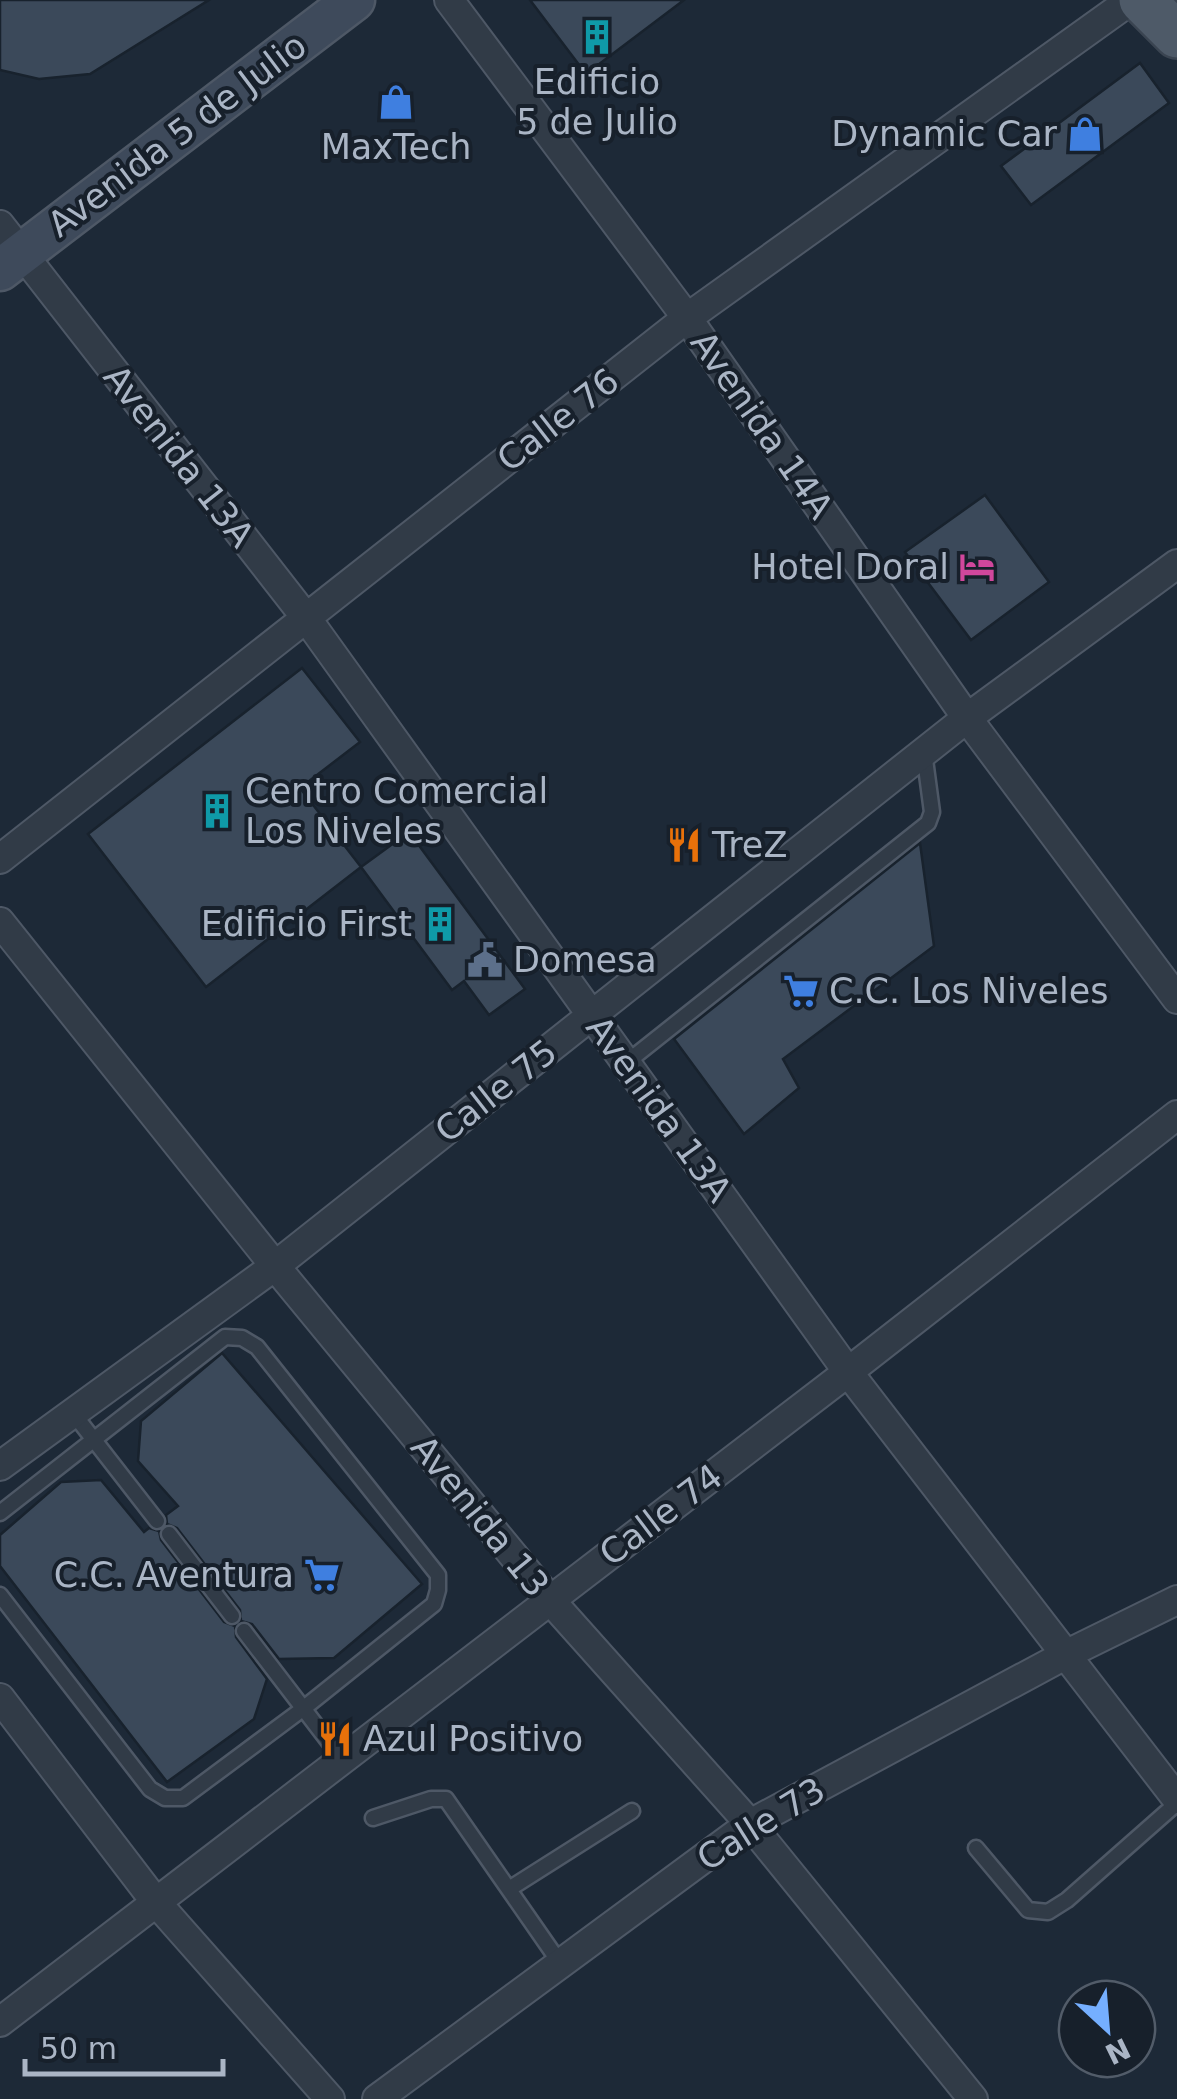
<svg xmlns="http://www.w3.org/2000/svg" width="1177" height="2099" font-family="'DejaVu Sans',sans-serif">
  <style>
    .building { fill: #3b495a; stroke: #18222d; stroke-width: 2.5 }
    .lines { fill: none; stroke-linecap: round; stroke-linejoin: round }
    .lane-casing { stroke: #4e5866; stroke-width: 19 }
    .street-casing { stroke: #4e5866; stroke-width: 32 }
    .secondary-casing { stroke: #4e5866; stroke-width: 45 }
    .primary-casing { stroke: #3a4451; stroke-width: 50 }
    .lane { stroke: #313b47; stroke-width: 14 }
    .street { stroke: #313b47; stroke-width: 28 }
    .secondary { stroke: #3e4a5b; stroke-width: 40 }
    .primary { stroke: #4e5a68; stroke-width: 45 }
    .labels { text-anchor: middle; stroke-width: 8; stroke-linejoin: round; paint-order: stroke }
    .poi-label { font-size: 35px; fill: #aab5c5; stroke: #17202b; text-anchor: start }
    .street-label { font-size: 35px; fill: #aab5c5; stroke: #17202b }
  </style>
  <rect width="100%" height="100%" fill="#1d2937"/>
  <path class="building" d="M0,0H209L90,74L39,79L0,70Z
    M530,0H684L586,74Z
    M1140,63L1169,103L1031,205L1001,166Z
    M985,495L1049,582L971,640L905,552Z
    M302,668L360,742L300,788L361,867L206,987L88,834Z
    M409,832L525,989L489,1015L464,981L452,990L361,867Z
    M920,843L934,946L783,1059L799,1088L744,1134L674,1039Z
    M222,1353L422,1584L334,1658L279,1659L252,1624L241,1621L240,1610L177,1528L167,1524L166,1515L178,1506L138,1461L141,1421Z
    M101,1480L144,1532L149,1528L159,1531L161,1540L224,1622L235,1626L236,1637L267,1679L254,1719L167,1782L0,1566V1535L61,1482Z"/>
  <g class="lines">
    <defs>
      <path id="lane" d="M626,1063L928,823L932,812L924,752
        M73,1413L157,1521
        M0,1513L225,1337L242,1338L257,1347L438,1575V1590L434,1604L304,1708L183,1798H165L150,1789L0,1595
        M169,1534L232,1616
        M244,1631L342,1759
        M373,1818L431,1799H446L560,1963
        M976,1848L1028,1910L1048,1912L1067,1900L1177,1803
        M509,1889L632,1811"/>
      <path id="street" d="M449,0L687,318L967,718L1177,999
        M0,225L307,619L848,1372L1177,1799
        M0,859L687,318L1131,0
        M0,922L275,1266L550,1600L750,1824L973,2099
        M0,1466L275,1266L967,718L1177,564
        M0,1698L155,1901L330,2099
        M0,2022L848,1372L1177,1115
        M377,2099L750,1824L1065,1655L1177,1600"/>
      <path id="secondary" d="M0,270L354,0"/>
      <path id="primary" d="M1142,0L1177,35"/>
    </defs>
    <use href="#lane" class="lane-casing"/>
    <use href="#street" class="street-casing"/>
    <use href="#secondary" class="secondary-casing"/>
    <use href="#primary" class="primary-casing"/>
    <use href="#lane" class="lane"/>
    <use href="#street" class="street"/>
    <use href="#secondary" class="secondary"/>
    <use href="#primary" class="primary"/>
  </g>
  <defs>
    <symbol id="building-bare" viewBox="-9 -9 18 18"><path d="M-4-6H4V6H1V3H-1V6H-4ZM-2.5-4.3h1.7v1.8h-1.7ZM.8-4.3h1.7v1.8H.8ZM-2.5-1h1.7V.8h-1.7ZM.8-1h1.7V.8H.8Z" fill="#0f9aa8" stroke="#17202b" stroke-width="2.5" paint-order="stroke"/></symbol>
    <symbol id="shop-bare" viewBox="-9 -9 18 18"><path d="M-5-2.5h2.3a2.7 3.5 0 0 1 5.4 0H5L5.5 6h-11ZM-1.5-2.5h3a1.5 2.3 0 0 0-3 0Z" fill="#3f7fe0" stroke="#17202b" stroke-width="2.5" paint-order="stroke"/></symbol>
    <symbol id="hotel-bare" viewBox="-9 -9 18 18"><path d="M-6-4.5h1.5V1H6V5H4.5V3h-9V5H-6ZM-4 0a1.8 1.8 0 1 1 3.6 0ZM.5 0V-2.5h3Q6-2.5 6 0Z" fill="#d1479c" stroke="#17202b" stroke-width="2.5" paint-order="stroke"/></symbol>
    <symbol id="restaurant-bare" viewBox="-9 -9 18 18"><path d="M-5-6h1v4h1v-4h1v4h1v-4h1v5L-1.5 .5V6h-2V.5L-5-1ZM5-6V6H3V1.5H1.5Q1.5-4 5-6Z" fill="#e8710a" stroke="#17202b" stroke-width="2.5" paint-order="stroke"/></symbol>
    <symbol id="civic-bare" viewBox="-9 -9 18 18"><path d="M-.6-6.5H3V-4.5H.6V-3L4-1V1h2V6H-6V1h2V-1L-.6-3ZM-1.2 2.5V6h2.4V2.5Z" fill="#5c6f8a" stroke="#17202b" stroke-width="2.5" paint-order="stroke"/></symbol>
    <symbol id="supermarket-bare" viewBox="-9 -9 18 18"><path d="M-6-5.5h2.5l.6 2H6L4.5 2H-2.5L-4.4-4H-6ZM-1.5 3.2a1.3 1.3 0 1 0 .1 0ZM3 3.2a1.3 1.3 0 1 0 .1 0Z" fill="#3f7fe0" stroke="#17202b" stroke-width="2.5" paint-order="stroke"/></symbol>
  </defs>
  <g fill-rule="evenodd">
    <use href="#building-bare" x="572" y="12" width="50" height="50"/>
    <use href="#shop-bare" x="371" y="77" width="50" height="50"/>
    <use href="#shop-bare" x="1060" y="109" width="50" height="50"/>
    <use href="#hotel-bare" x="952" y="542" width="50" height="50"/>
    <use href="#building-bare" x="192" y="786" width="50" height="50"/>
    <use href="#restaurant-bare" x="659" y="820" width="50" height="50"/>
    <use href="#building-bare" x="415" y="899" width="50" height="50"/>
    <use href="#civic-bare" x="460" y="935" width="50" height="50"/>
    <use href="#supermarket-bare" x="776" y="966" width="50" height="50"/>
    <use href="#supermarket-bare" x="297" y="1550" width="50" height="50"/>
    <use href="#restaurant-bare" x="310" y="1714" width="50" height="50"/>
  </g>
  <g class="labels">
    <g class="poi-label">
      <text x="597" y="94" text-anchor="middle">Edificio<tspan x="597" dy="40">5 de Julio</tspan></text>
      <text x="1057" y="146" text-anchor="end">Dynamic Car</text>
      <text x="396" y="159" text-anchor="middle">MaxTech</text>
      <text x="949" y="579" text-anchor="end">Hotel Doral</text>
      <text x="245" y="803">Centro Comercial<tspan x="245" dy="40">Los Niveles</tspan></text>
      <text x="712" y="857">TreZ</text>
      <text x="412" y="936" text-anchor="end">Edificio First</text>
      <text x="513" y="972">Domesa</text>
      <text x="829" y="1003">C.C. Los Niveles</text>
      <text x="294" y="1587" text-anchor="end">C.C. Aventura</text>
      <text x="363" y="1751">Azul Positivo</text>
    </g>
    <g class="street-label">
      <text transform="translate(177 135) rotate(-37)" y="12">Avenida 5 de Julio</text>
      <text transform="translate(558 420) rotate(-38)" y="12">Calle 76</text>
      <text transform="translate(762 425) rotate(55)" y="12">Avenida 14A</text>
      <text transform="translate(179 456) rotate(52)" y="12">Avenida 13A</text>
      <text transform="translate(496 1091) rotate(-38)" y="12">Calle 75</text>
      <text transform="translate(659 1109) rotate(54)" y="12">Avenida 13A</text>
      <text transform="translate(661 1515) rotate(-37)" y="12">Calle 74</text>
      <text transform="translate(480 1516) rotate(51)" y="12">Avenida 13</text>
      <text transform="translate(761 1824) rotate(-32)" y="12">Calle 73</text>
    </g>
  </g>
  <g transform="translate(1107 2029) rotate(154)"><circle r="48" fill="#17202b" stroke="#525c69" stroke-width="2.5"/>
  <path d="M0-8L18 38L0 25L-18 38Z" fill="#75afff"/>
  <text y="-15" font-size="28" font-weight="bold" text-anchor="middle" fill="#aab5c5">N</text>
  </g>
  <path d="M25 2059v15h198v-15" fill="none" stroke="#aab5c5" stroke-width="5"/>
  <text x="40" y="2059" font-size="30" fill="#aab5c5" stroke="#17202b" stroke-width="8" paint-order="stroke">50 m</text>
</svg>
